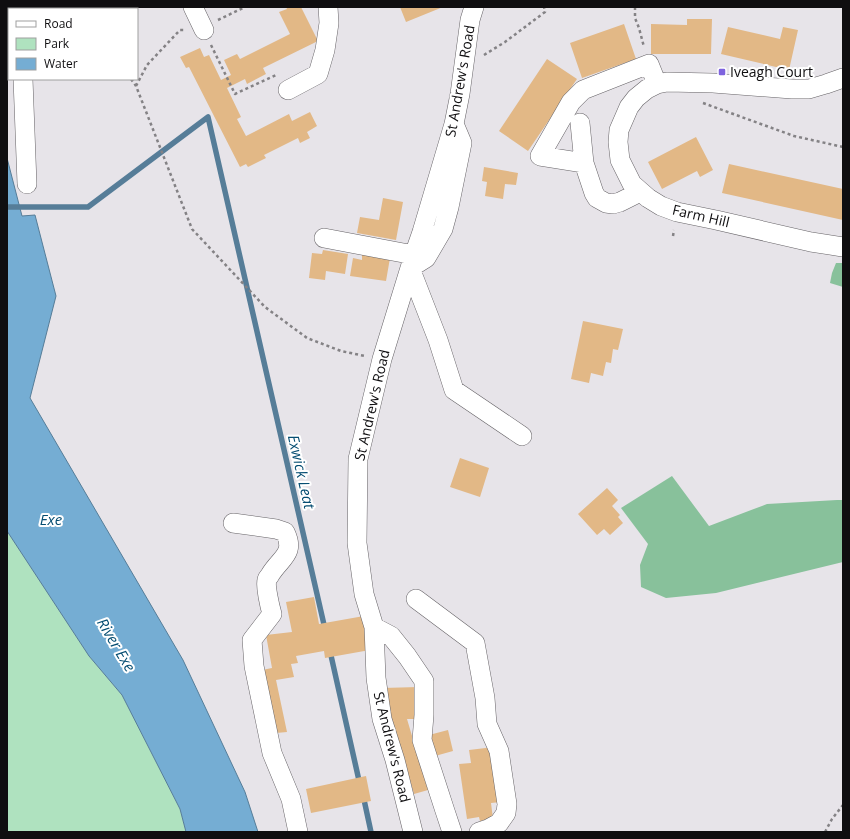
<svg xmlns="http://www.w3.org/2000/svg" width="850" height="839" font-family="'Open Sans',sans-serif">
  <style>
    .green { fill: #afe2bf }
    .forest { fill: #88c19b }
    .water { fill: #75add3; stroke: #567d98 }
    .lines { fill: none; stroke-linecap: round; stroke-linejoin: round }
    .stream { stroke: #567d98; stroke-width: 5.5 }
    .building { fill: #e2b886 }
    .minor-casing { stroke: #666367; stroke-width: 20 }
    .path { stroke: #848285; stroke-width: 2.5; stroke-dasharray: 3 3; stroke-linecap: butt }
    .minor { stroke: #fff; stroke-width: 19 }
    .poi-dot { fill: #7e63de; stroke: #fff; stroke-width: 1.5 }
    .labels { text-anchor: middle; stroke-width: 4; stroke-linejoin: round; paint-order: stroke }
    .poi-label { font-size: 14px; fill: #0f0e10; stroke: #fff; text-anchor: start }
    .street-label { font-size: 14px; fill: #0f0e10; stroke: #fff }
    .water-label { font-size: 15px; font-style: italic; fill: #054d72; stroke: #fff }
  </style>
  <rect width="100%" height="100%" fill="#e7e4e9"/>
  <path class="green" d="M7,531L89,656L122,695L180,809L186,832H7Z"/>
  <path class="forest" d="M836,263H843V287L830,283L832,273Z
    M672,476L709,526L767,504L837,500H843V562L716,593L666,598L641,587L640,565L648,544L621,508Z"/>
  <path class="water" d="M7,158L22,216L35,215L56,296L30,398L183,660L245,792L258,832H186L180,809L122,695L89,656L7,531Z"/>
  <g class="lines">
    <path class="stream" d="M7,207H88L208,117L325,629
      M330,651L360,785
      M363,795L371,832"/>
  </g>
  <path class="building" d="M286,7H301L318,41L263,68L266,74L247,84L245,79L227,88L241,117L237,119L246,136L289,114L292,121L310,112L317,126L307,132L310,138L300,143L298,138L264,155L266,158L248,167L246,164L240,167L189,67L186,68L180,57L200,48L204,57L209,55L221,80L231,75L224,60L237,54L240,59L290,34L279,12L287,9Z
    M400,7H443L406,22Z
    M687,19H712L711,54H651V24L687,25Z
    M624,24L636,59L582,78L570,43Z
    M728,27L780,39L783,27L798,30L789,70L721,54Z
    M547,59L577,79L528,151L499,131Z
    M696,137L713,170L700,177L697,171L662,189L648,162Z
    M729,164L843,189V220L722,193Z
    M484,167L518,173L516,185L505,184L503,199L485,196L487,182L482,181Z
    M383,198L403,202L396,240L357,233L360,217L379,220Z
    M323,250L348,254L345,274L326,271L325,280L309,278L312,253L322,254Z
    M362,254L390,258L386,281L350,276L353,258L362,260Z
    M583,321L623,329L618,350L613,349L611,363L606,362L603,376L591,373L589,383L571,379Z
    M460,458L489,468L480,497L450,487Z
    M607,488L618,500L612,506L620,515L618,517L623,523L610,535L604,529L597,535L578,514Z
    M314,597L319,624L364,616L370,650L325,658L324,651L296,656L298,663L291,664L294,677L276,680L287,732L276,733L262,670L272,668L266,635L292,632L286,602Z
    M419,687L420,719H407L428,790L414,794L382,688Z
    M448,730L453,751L435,756L429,735Z
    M494,747L501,802L491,803L493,819L480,821L479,817L467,819L459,764L471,763L469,750Z
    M366,776L371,801L311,813L306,789Z"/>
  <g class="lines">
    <defs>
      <path id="minor" d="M19,7V9
        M193,7L204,30
        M843,78L826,84L809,89H792L713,83L667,82L657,84L647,89L636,98L629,107L619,130L618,142L620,160L632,184L648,198L661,206L677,212L716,220L811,242L843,247
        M23,79L27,184
        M288,90L318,74L325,50L329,23L328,7
        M580,123L584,163L594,193L597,198L606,203L613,204L620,202L640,192
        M454,124L462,143L449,207L443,229L426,258L410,268L438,340L454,390L522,436
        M584,163L540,156L571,102L583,90L649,64L657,84
        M324,238L414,255
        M233,523L276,529L285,532C296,554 280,558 270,575C269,577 267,578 267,580C265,586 270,607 272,614L252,640L254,666L272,753L291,799L298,832
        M416,599L475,643L485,698L487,724L499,751L507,804L506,813L499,823L488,829L479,832
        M374,627L391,636L407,656L424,681V715L422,740L445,811L452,832
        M413,832L395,760L382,719L376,678L374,627L364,594L357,543L358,459L382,359L414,255L422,232L454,124L460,94L470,20L474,7"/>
    </defs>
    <use href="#minor" class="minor-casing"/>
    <path class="path" d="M89,7L90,9
      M635,7V18L639,28L644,47
      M218,20L245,7
      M211,45L235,94L276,75
      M484,55L505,42L545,12L544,7
      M131,79L136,86L192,229L265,307L307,338L341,351L365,356
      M136,86L147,65L180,30H184
      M703,103L794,136L843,147
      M673,236L674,230
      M825,832L832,819L843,805"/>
    <use href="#minor" class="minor"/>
  </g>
  <rect class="poi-dot" x="718" y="68" width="8" height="8" rx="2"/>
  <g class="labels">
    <g class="poi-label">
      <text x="730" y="77">Iveagh Court</text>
    </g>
    <g class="street-label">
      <text transform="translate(460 81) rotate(-80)" y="5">St Andrew's Road</text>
      <text transform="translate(701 216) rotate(13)" y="5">Farm Hill</text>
      <text transform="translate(372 405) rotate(-77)" y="5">St Andrew's Road</text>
      <text transform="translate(392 747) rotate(76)" y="5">St Andrew's Road</text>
    </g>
    <g class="water-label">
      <text transform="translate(301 472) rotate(77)" y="5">Exwick Leat</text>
      <text x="51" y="525">Exe</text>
      <text transform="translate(116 645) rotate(59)" y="5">River Exe</text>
    </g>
  </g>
  <rect width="850" height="839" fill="none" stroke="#0f0e10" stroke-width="16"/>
  <rect x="8" y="8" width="130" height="72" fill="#ffffff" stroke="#9f9f9f"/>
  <rect x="16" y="21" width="20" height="6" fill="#ffffff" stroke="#9f9f9f"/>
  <text x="44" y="28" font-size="12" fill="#0f0e10">Road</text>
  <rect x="16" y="38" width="20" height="12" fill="#afe2bf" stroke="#9f9f9f"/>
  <text x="44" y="48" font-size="12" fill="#0f0e10">Park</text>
  <rect x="16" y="58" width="20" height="12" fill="#75add3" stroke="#9f9f9f"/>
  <text x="44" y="68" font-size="12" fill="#0f0e10">Water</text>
</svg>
